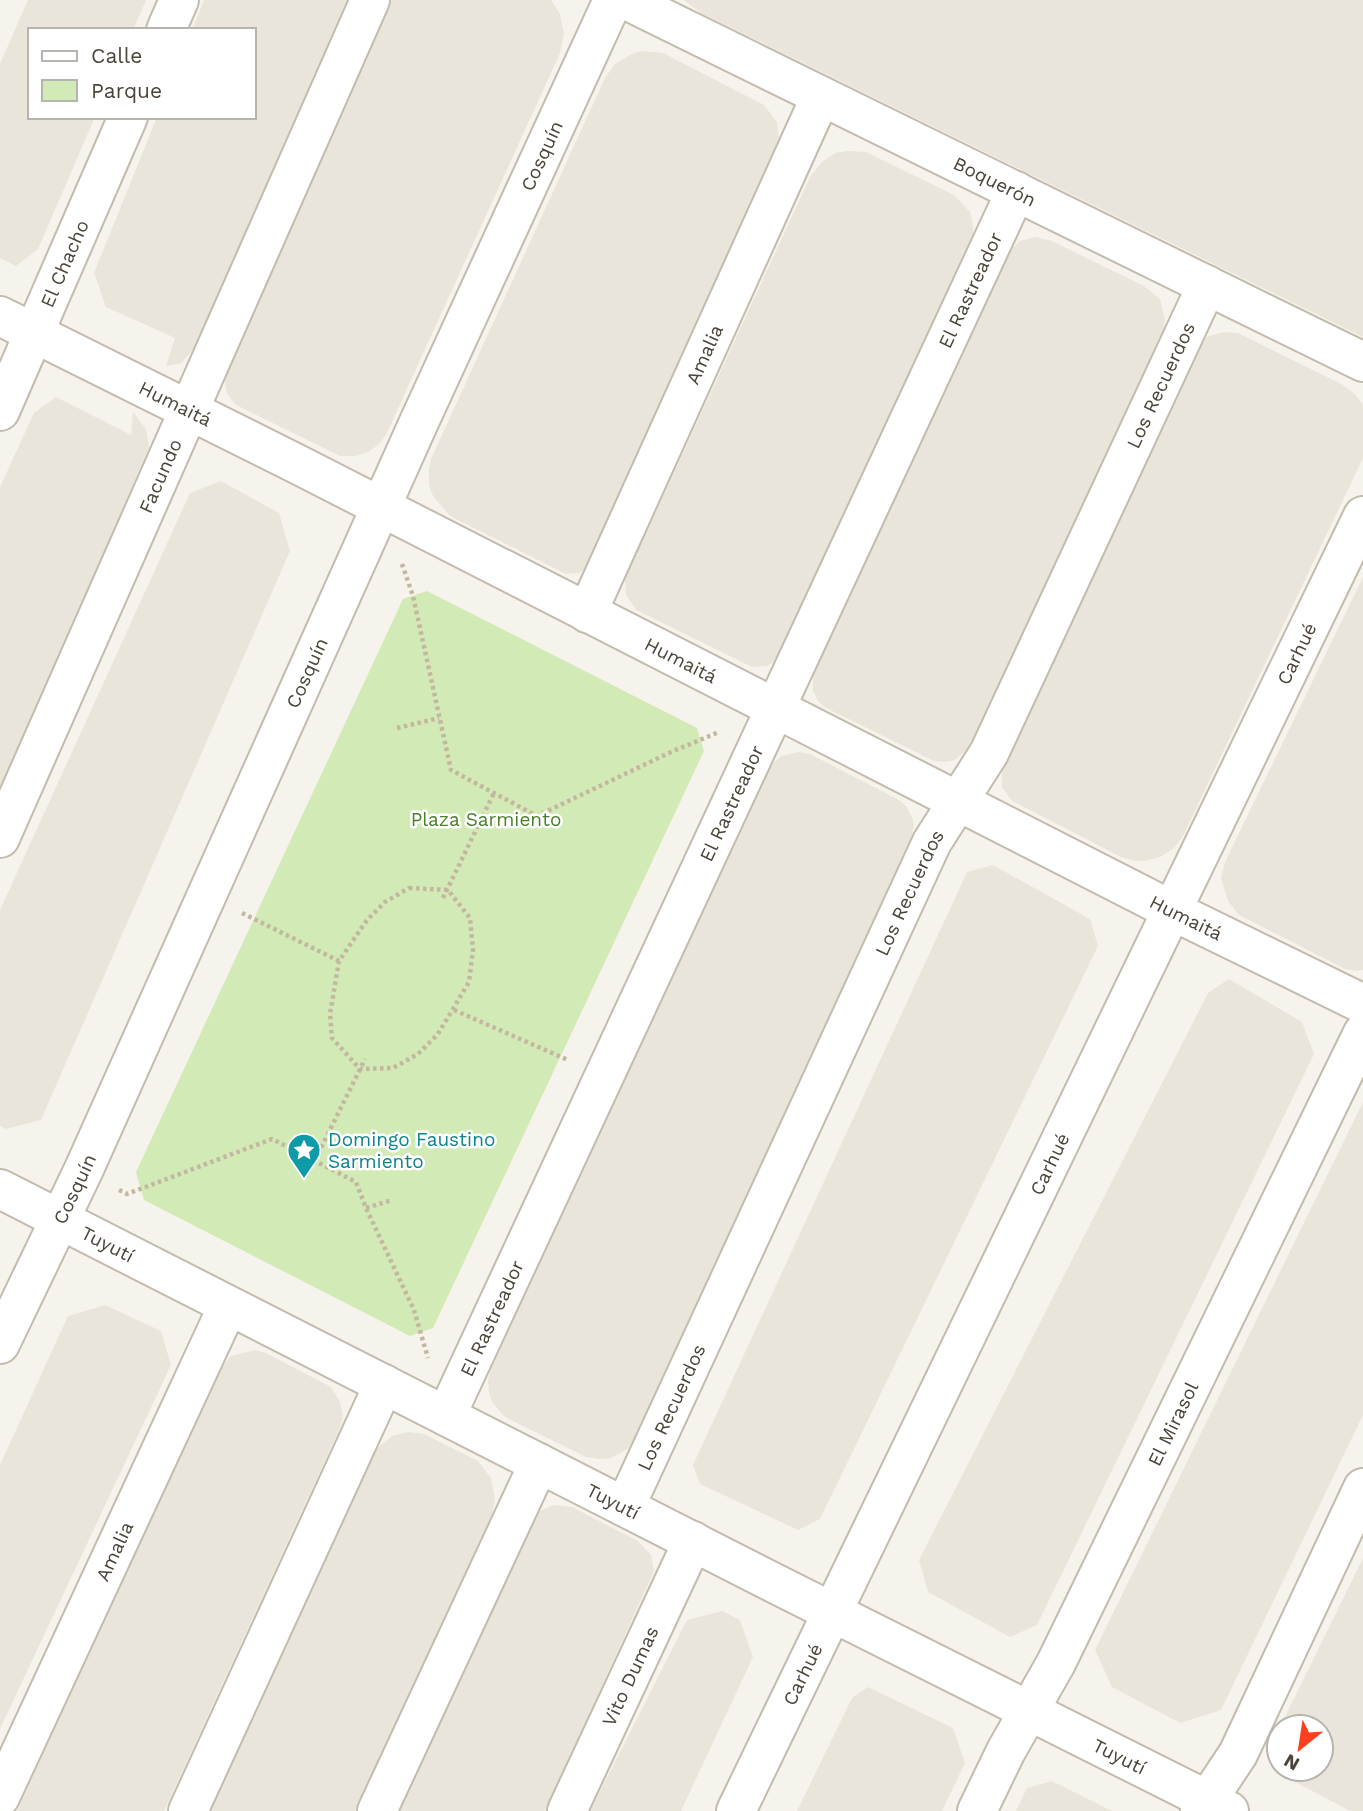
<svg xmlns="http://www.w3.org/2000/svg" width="1363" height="1811" font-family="'Work Sans',sans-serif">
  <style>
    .residential { fill: #eae5da }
    .green { fill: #d2eab5 }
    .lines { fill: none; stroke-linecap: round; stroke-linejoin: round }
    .minor-casing { stroke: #c2bbae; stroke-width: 42 }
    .path { stroke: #c4b79f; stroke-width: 4.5; stroke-dasharray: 3.5 3.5; stroke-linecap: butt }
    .minor { stroke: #fff; stroke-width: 38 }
    .labels { text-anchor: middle; stroke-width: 5; stroke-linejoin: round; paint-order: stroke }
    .street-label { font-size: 19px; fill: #4b4439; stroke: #fff }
    .park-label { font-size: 19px; fill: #4a7f2a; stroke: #fff }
    .culture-label { font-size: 19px; fill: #0d838f; stroke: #fff; text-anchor: start }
  </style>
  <rect width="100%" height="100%" fill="#f6f3ec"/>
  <path class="residential" d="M28,0H146L133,30H30V117H95L38,249L16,266L0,258V64Z
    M204,0H347L194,349L181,363L166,366L175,338L106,307L94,273L157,117H254V30H192Z
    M390,0H551L560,14L564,33L560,53L386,435L378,445L368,452L355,456H340L236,405L227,394L224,379Z
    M684,0H1363V337L701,13Z
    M641,51L663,53L764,105L777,122L780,148L589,566L579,573L566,574L450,516L433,496L429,485V469L431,459L605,78L615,64L632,54Z
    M848,151L866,152L954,195L970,212L973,225V238L782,652L776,661L767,666L752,667L636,610L626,595L625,579L810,177L822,162L835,153Z
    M1035,237L1052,241L1144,286L1160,299L1165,320L1163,330L971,746L955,760L946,762L934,761L826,708L818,701L813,691V673L1005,256L1020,241Z
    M1223,332L1238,333L1343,385L1356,395L1363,405V458L1182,838L1173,849L1160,857L1144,861H1135L1121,857L1012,801L1002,787V767L1198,346L1207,337Z
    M56,397L131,435L133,412L146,429L149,447L0,794V487L34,413Z
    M221,481L279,513L290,551L41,1120L6,1129L0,1126V910L190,493Z
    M1363,577V970L1357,971L1345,969L1239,915L1228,901L1221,878L1225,862Z
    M799,752L810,754L899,800L906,806L912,817L914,824L911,840L637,1436L628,1449L611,1458L600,1459L586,1457L505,1417L492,1402L489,1393L488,1381L490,1372L768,768L781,756Z
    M993,865L1090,919L1098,946L820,1519L798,1530L700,1484L693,1465L967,872Z
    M1229,979L1302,1022L1314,1054L1037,1625L1010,1637L928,1592L919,1560L1208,993Z
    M1363,1102V1415L1221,1710L1180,1723L1112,1687L1095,1650Z
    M105,1305L161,1331L171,1365L0,1729V1465L68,1316Z
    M255,1350L266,1353L331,1387L340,1402L343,1416L340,1428L164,1811H17L220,1370L231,1356Z
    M408,1432L424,1434L478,1461L491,1478L495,1499L492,1514L355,1811H208L374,1451L392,1436Z
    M554,1505L572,1507L638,1541L651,1555L654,1571L545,1811H397L534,1516L542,1510Z
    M1363,1558V1811H1350L1286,1777L1283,1769H1321V1727H1280Z
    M722,1611L740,1620L753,1657L681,1811H590L687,1620Z
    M868,1687L953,1728L965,1763L942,1811H797L852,1698Z
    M1052,1781L1112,1811H1016L1027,1788Z"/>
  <path class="green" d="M427,591L697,728L704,751L433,1328L410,1336L144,1200L136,1172L403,599Z"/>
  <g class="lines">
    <defs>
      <g id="minor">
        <path id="s1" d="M626,0L1363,362"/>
        <path d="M166,30L179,0"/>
        <path id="s2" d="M0,316L295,463L1171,910L1363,1004"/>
        <path id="s3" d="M0,411L128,117"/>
        <path id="s4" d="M587,613L821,96"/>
        <path id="s5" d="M0,838L370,0"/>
        <path id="s6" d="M0,1189L780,1586L1229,1811"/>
        <path id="s7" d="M0,1344L84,1169L419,422L613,0"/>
        <path id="s8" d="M446,1416L1016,191"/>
        <path id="s9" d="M625,1507L932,842L989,753L1207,285"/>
        <path id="s10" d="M0,1797L228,1306"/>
        <path d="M188,1811L384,1384"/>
        <path d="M377,1811L539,1463"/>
        <path id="s11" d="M567,1811L693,1541"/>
        <path id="s12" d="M736,1811L1363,516"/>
        <path id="s13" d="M977,1811L1006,1751L1056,1663L1363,1033"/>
        <path d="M1200,1811L1238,1754L1363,1488"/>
      </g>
    </defs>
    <use href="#minor" class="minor-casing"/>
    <path class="path" d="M402,564L413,596L451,770L537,816L671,752L719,732
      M397,728L439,718
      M409,888L448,890L470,918L473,950L469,982L438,1034L418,1054L393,1068L360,1069L332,1038L330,1014L339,961L367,920L385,902Z
      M443,898L494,793
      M242,913L339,961
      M454,1010L568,1060
      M315,1160L365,1059
      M119,1190L127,1194L272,1139L356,1182L366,1208L414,1310L428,1358
      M366,1208L392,1200"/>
    <use href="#minor" class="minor"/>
  </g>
  <defs>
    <symbol id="sight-pin" viewBox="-11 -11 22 30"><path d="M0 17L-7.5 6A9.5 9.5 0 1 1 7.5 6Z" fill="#0f9aa8" stroke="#fff"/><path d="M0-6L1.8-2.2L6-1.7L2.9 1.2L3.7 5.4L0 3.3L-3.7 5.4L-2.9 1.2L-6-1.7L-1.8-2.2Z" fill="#fff"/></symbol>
  </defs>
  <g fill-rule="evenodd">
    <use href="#sight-pin" x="285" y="1131" width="38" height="52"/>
  </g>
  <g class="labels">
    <g class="street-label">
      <text dy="7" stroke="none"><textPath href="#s7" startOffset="1306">Cosquín</textPath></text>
      <text dy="7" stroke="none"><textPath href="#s1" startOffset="411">Boquerón</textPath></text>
      <text dy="7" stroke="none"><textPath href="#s3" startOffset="161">El Chacho</textPath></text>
      <text dy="7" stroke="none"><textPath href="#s8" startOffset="1242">El Rastreador</textPath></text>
      <text dy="7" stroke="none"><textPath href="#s4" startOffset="284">Amalia</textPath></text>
      <text dy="7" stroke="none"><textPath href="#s9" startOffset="1244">Los Recuerdos</textPath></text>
      <text dy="7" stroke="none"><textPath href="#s2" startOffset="196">Humaitá</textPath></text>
      <text dy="7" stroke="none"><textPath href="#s5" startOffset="396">Facundo</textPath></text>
      <text dy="7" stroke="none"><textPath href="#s12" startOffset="1286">Carhué</textPath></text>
      <text dy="7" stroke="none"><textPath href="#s2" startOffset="763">Humaitá</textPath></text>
      <text dy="7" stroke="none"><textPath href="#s7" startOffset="738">Cosquín</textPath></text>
      <text dy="7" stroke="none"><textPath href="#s8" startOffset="676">El Rastreador</textPath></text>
      <text dy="7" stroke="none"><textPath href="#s9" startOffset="677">Los Recuerdos</textPath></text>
      <text dy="7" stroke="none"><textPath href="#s2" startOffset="1330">Humaitá</textPath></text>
      <text dy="7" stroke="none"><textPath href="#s12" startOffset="719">Carhué</textPath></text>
      <text dy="7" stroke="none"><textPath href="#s7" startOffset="172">Cosquín</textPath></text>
      <text dy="7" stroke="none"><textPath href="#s6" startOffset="121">Tuyutí</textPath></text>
      <text dy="7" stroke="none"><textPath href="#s8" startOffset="108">El Rastreador</textPath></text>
      <text dy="7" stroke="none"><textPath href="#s9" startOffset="110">Los Recuerdos</textPath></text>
      <text dy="7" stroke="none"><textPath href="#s13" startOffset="434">El Mirasol</textPath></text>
      <text dy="7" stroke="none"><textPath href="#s6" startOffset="688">Tuyutí</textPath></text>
      <text dy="7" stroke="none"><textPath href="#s10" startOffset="271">Amalia</textPath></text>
      <text dy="7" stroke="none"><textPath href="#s12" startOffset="152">Carhué</textPath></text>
      <text dy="7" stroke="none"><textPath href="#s11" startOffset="149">Vito Dumas</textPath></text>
      <text dy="7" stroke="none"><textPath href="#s6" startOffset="1255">Tuyutí</textPath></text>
    </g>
    <g class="park-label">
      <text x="486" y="826">Plaza Sarmiento</text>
    </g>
    <g class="culture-label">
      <text x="328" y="1146">Domingo Faustino<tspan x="328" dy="22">Sarmiento</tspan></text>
    </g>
  </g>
  <rect x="28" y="28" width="228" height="91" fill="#ffffff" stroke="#b7b4b0" stroke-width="2"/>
  <rect x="42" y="51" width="35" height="10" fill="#ffffff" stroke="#b7b4b0" stroke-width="2"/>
  <text x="91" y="63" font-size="21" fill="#4b4439">Calle</text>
  <rect x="42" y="80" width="35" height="21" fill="#d2eab5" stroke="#b7b4b0" stroke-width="2"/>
  <text x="91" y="98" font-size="21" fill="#4b4439">Parque</text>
  <g transform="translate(1300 1748) rotate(210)"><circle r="33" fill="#ffffff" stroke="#b7b4b0" stroke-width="2"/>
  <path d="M0-5L12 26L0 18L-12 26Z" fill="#fc3f1d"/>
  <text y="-10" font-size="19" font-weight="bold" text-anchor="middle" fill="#4b4439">N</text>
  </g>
</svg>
